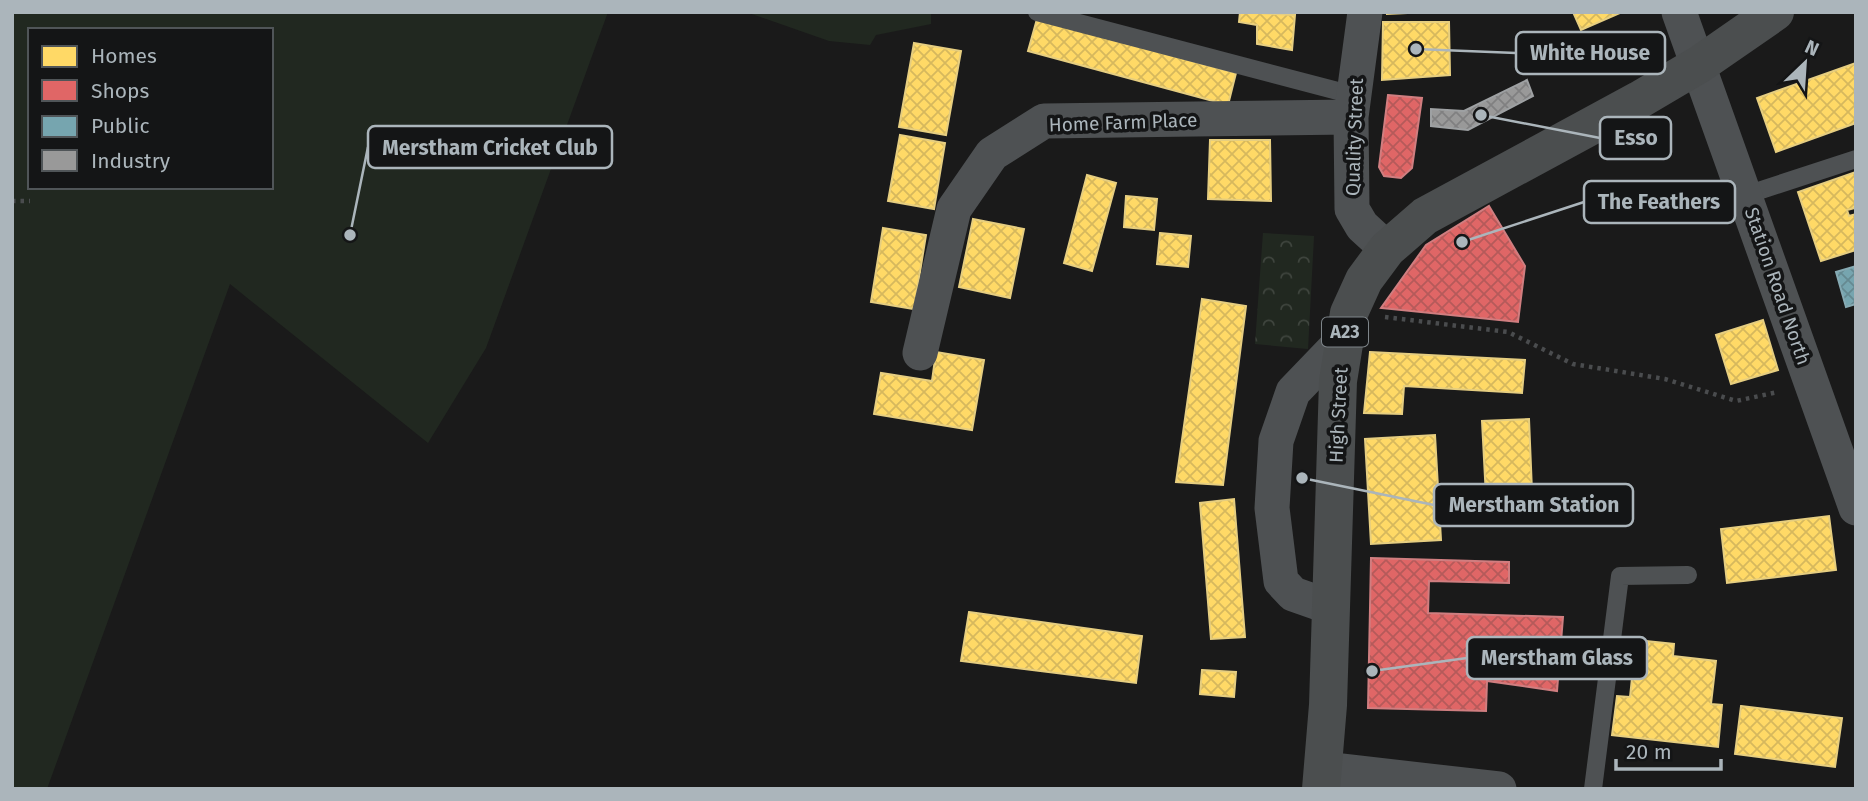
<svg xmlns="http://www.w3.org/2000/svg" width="1868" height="801" font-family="'Fira Sans',sans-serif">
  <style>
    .green { fill: #212820; fill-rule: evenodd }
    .park { fill: url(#park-crowns) }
    .homes { fill: url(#homes-cross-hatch); stroke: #e6ce80; stroke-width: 2 }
    .shops { fill: url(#shops-cross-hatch); stroke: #d07e80; stroke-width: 2 }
    .public { fill: url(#public-cross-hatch); stroke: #86aab3; stroke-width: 2 }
    .industry { fill: url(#industry-cross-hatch); stroke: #9ea1a3; stroke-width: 2 }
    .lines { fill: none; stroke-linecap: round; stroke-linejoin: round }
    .path { stroke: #4a4c4e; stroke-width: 4.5; stroke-dasharray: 3.5 5; stroke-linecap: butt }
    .lane { stroke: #4e5153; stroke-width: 18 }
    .street { stroke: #4e5153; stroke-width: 35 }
    .primary { stroke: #4b4e4f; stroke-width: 38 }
    .labels { text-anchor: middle; stroke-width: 7; stroke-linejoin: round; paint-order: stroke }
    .shield { fill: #141516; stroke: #7e858a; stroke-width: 2 }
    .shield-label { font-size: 18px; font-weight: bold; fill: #abb5bb }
    .street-label { font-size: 19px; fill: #abb5bb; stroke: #141516 }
    .leader { fill: none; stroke: #abb5bb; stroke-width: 2.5 }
    .callout-dot { fill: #abb5bb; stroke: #141516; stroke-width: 2.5 }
    .callout { fill: #141516; stroke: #abb5bb; stroke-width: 2.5 }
    .callout-label { font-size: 21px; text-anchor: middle; font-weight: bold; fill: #abb5bb }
  </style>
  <defs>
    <pattern id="park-crowns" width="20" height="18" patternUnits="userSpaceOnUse" patternTransform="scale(1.75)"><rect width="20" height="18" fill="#212820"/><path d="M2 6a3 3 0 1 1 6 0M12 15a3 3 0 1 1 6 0" fill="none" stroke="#3f453e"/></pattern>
    <pattern id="homes-cross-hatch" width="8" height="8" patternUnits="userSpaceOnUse" patternTransform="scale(1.75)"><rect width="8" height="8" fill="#ffd966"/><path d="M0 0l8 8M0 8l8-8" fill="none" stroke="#d6b85d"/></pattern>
    <pattern id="shops-cross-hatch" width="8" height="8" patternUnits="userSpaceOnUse" patternTransform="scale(1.75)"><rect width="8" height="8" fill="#e06666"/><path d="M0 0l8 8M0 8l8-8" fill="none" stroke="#b55a5a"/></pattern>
    <pattern id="public-cross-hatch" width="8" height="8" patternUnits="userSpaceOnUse" patternTransform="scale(1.75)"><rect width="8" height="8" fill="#76a5af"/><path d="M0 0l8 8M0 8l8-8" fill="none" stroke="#658991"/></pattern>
    <pattern id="industry-cross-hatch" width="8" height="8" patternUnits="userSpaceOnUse" patternTransform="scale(1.75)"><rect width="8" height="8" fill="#999"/><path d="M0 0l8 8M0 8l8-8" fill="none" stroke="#808081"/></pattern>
  </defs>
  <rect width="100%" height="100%" fill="#1a1a1a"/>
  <path class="green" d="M12,12H608L486,348L428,443L230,284L47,789H12ZM30,30H271V187H30Z
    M746,12H931V24L876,35L870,45L829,41Z"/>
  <path class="park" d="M1263,233L1314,236L1308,349L1255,344Z"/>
  <path class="homes" d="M1240,12L1295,15L1292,50L1257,44V25L1239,22Z
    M1387,12H1429L1387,14Z
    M1573,12H1622L1581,30Z
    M1037,19L1236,73L1228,105L1028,51Z
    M1383,22H1449L1450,75L1382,80Z
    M914,43L961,51L946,135L899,127Z
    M1856,63V123L1776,152L1757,98Z
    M900,135L945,143L934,209L888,201Z
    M1210,140H1270L1271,201L1208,199Z
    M1856,172L1855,208L1847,210L1849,216L1856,214V250L1821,261L1798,192Z
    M1087,175L1116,183L1092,271L1064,263Z
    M1126,196L1157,199L1154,230L1124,227Z
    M973,219L1024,229L1010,298L959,287Z
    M883,228L926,235L914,309L871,302Z
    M1160,233L1191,236L1188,267L1157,264Z
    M1202,299L1246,306L1223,485L1176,482Z
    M1763,320L1778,370L1731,384L1716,335Z
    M936,352L984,360L972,430L874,414L881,373L932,381Z
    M1370,352L1525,360L1522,393L1404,386L1402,414L1364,413Z
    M1529,419L1533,515L1487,516L1482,421Z
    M1435,435L1441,540L1371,544L1365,439Z
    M1234,499L1245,637L1211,639L1200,503Z
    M1829,516L1836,570L1727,583L1721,529Z
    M969,612L1142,636L1136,683L961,661Z
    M1636,640L1674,644L1673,656L1716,661L1711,704L1722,705L1718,747L1612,735L1617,696L1630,697Z
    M1202,670L1236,672L1234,697L1200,694Z
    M1741,706L1842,718L1835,767L1735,754Z"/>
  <path class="shops" d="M1388,95L1422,98L1412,168L1401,178L1384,176L1379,167Z
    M1489,206L1525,266L1518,322L1381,308L1426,245Z
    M1371,558L1509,562V583L1429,581L1428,613L1563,617L1557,691L1487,681L1486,711L1368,708Z"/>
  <path class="public" d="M1856,266V304L1846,307L1836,272Z"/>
  <path class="industry" d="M1527,80L1533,96L1468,130L1431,126V109L1464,111Z"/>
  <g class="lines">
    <path class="path" d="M12,201H30
      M1385,317L1508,332L1573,364L1665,379L1736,401L1778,392"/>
    <path class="lane" d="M1037,12L1353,95
      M1746,195L1856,159
      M1593,789L1620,576L1688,575"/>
    <path class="street" d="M1365,12L1351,117L1352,209L1362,226L1387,249
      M1679,12L1856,508
      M920,353L954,209L992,154L1044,121L1351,117
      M1330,607L1293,594L1281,581L1272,508L1276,441L1293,392L1343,340
      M1324,769L1499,789"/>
    <path class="primary" d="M1321,789L1328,705L1338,381L1349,313L1364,280L1387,249L1425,216L1639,100L1700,64L1775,12"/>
  </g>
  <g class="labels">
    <rect class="shield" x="1322" y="317.5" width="46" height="29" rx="5"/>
    <g class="shield-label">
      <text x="1345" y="338">A23</text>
    </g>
    <g class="street-label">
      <text transform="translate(1123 122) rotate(-2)" y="7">Home Farm Place</text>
      <text transform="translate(1354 137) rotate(-88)" y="7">Quality Street</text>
      <text transform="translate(1778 286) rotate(71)" y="7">Station Road North</text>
      <text transform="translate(1338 415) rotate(-87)" y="7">High Street</text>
    </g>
  </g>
  <path class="leader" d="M1416 49L1516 53M1481 115L1600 138M350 235L368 147M1462 242L1584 202M1302 478L1434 505M1372 671L1467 658"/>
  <g class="callout-dot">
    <circle cx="1416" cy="49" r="7"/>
    <circle cx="1481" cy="115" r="7"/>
    <circle cx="350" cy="235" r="7"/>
    <circle cx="1462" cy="242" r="7"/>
    <circle cx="1302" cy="478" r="7"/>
    <circle cx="1372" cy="671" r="7"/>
  </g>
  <g class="callout">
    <rect x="1516" y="32" width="149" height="42" rx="7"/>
    <rect x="1600" y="117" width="71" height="42" rx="7"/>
    <rect x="368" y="126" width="244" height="42" rx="7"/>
    <rect x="1584" y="181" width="151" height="42" rx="7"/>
    <rect x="1434" y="484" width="199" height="42" rx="7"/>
    <rect x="1467" y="637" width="180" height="42" rx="7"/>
  </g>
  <g class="callout-label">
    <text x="1590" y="60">White House</text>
    <text x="1636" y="145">Esso</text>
    <text x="490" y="155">Merstham Cricket Club</text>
    <text x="1659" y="209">The Feathers</text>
    <text x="1534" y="512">Merstham Station</text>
    <text x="1557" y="665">Merstham Glass</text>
  </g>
  <rect width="1868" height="801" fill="none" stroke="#abb5bb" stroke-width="28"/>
  <rect x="28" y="28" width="245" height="161" fill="#141516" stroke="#505558" stroke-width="2"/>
  <rect x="42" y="46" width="35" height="21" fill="#ffd966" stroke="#505558" stroke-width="2"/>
  <text x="91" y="63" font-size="21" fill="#abb5bb">Homes</text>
  <rect x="42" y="80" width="35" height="21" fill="#e06666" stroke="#505558" stroke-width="2"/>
  <text x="91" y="98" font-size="21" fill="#abb5bb">Shops</text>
  <rect x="42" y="116" width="35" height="21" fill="#76a5af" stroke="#505558" stroke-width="2"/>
  <text x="91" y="133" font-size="21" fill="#abb5bb">Public</text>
  <rect x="42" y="150" width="35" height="21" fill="#999999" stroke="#505558" stroke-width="2"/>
  <text x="91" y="168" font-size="21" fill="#abb5bb">Industry</text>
  <g transform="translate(1805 63) rotate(25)" stroke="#141516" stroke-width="5" paint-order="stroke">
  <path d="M0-5L12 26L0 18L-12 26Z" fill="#abb5bb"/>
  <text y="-10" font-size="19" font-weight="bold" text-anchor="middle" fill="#abb5bb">N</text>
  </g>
  <path d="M1616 759v10h105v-10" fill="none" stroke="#abb5bb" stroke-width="3.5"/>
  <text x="1626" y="759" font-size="21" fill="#abb5bb" stroke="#141516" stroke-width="5" paint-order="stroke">20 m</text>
</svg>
